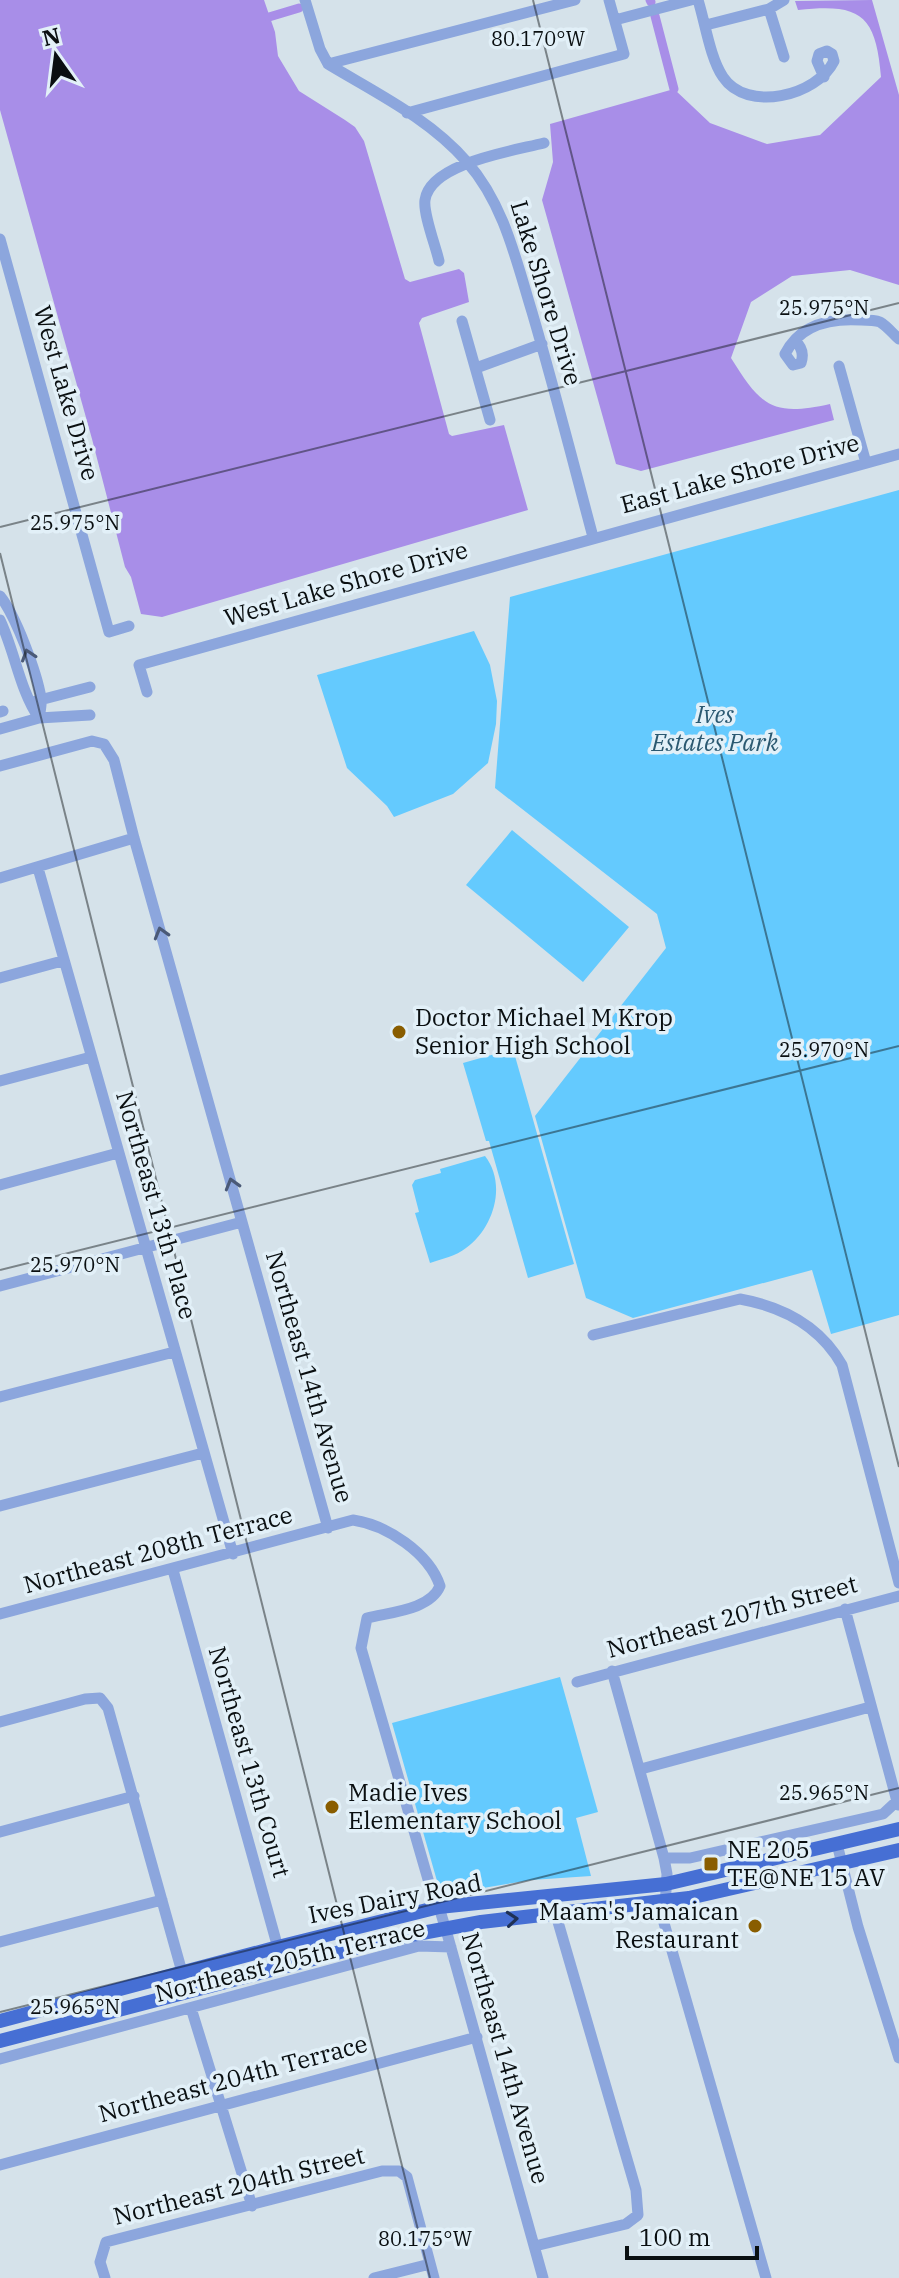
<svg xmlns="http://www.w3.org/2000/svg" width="899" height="2278" font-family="'IBM Plex Serif',serif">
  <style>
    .green { fill: #64cafe }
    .water { fill: #a88ee8 }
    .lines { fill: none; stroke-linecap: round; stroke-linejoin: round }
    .canal { stroke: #a88ee8; stroke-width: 9 }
    .minor { stroke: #8ca6dd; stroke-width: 11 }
    .major { stroke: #466fd4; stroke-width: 14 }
    .oneway { stroke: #4b5a77 }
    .oneway2 { stroke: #1f3155 }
    .ticks { fill: none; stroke: #0a0f11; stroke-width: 2; stroke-opacity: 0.45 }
    .poi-dot { fill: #895d00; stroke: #e2f0f8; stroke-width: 3 }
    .labels { text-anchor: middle; stroke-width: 7; stroke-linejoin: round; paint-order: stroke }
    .street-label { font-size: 24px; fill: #0a0f11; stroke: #e2f0f8 }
    .park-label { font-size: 24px; font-style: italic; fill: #2b5971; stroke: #e2f0f8 }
    .poi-label { font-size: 24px; fill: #0a0f11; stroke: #e2f0f8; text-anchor: start }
    .ticks-label { font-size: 20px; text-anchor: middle; fill: #0a0f11; stroke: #e2f0f8; stroke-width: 7; stroke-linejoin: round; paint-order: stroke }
  </style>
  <rect width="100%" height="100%" fill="#d5e2ea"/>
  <path class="green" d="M899,490V1315L831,1334L812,1270L633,1318L586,1298L535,1116L666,948L657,914L495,788L510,597Z
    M474,631L490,665L497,701L496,724L488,763L453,794L394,817L387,806L347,768L317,675Z
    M512,830L629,927L583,982L466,885Z
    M513,1049L574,1264L528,1278L489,1141H486L463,1063Z
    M485,1156C507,1184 494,1228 466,1248C456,1256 442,1259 430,1263L415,1213L419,1212L412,1185L415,1180L441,1173L440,1169Z
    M560,1677L598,1812L576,1818L591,1876L531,1880L441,1895L392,1723Z"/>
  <path class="water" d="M0,0H264L275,32L278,56L299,91L345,120L355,127L364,141L405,279L410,282L459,269L464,273L469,302L422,318L419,323L449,434L452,436L504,425L528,510L162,617L141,614L131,577L125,567L92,439L0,110Z
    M872,0L899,95V285L850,270L792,276L751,302L731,358C761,406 772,417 830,404L834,420L641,471L616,464L542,200L553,162L550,124L674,89L710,123L767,144L820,135L881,77C876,14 860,3 798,10L795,1Z"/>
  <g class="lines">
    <path class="canal" d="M650,0L651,2
      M655,16L674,89
      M269,17L299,8"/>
    <path class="minor" d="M305,0L320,49L328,64C376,93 430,119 467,162C504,204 516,260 532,312C554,387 573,462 593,537
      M698,0C705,22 710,58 723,77C747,113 817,96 834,61L832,54L827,51L819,54L817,61L824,77
      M769,9L784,57
      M615,20L691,0
      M706,25L769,9L784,0
      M328,64L575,0
      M407,113L624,54L609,0
      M0,239L109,632L129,626
      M439,261C436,247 423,214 425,200C430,163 513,151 544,143
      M462,321L490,420
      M795,341C802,347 804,354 801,363L793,365L785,354C800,324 831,318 861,320C867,320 875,320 880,322C887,326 893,334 899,339
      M839,366L866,463
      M476,368L542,344
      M0,596C16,616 37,673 41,698C42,704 40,712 39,718
      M0,620C15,652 20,691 39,718
      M147,692L139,665L899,454
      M36,701L90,687
      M0,712L3,711
      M0,729L39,718L90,715
      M0,766L92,741L104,744L114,760L134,838L328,1528
      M38,868L233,1554
      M0,878L134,838
      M0,978L62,961
      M0,1081L91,1057
      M0,1185L118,1153
      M0,1286L242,1222
      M593,1335L740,1299C784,1307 820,1326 842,1365L899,1583
      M0,1397L174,1352
      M0,1506L203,1453
      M173,1570L283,1966
      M845,1609L898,1805
      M0,1614L353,1520C387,1525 429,1553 440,1586C430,1610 390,1612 367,1618L361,1648L434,1900L439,1907L448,1937L543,2278
      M612,1671L664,1858L667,1874L664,1923L766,2278
      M577,1682L899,1596
      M0,1722L85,1699L100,1698L108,1708L182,1972
      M641,1769L870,1707
      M0,1832L134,1796
      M837,1844L858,1927L899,2058
      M664,1858H690L883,1814L897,1801
      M0,1942L162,1900
      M191,2008L252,2206
      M0,2059L419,1946L451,1947
      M0,2165L477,2037
      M535,2246L626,2224L638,2215L636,2190L556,1915
      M105,2278L100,2262L106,2242L382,2171H399L407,2177L434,2278
      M374,2278L430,2264"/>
    <path class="major" d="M0,2021L278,1947L439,1907L666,1884L899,1829
      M0,2041L390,1939L481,1922L689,1898L899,1850"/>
  </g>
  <defs><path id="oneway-chevron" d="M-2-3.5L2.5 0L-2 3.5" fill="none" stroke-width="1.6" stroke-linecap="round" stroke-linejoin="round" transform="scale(2)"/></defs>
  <g class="oneway">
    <use href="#oneway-chevron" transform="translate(28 655) rotate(-108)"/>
    <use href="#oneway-chevron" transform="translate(161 933) rotate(-106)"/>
    <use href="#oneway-chevron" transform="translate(232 1184) rotate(-106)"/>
  </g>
  <use class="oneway2" href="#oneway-chevron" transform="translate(512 1919) rotate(-5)"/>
  <path class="ticks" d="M533,0L899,1467M0,527L899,303M0,553L430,2278M0,1270L899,1046M0,2012L899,1788"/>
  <g class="poi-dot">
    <circle cx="399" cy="1032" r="8"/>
    <circle cx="332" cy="1807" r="8"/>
    <rect x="703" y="1856" width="16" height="16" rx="4"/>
    <circle cx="755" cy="1926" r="8"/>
  </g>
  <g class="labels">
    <g class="street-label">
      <text transform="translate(546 293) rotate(73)" y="8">Lake Shore Drive</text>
      <text transform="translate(66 393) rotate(74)" y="8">West Lake Drive</text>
      <text transform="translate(740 474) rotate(-15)" y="8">East Lake Shore Drive</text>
      <text transform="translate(346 584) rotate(-16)" y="8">West Lake Shore Drive</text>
      <text transform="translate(156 1205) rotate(74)" y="8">Northeast 13th Place</text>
      <text transform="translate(309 1377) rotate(74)" y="8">Northeast 14th Avenue</text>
      <text transform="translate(158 1550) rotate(-15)" y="8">Northeast 208th Terrace</text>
      <text transform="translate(732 1617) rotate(-15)" y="8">Northeast 207th Street</text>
      <text transform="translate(249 1762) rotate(74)" y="8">Northeast 13th Court</text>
      <text transform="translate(395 1899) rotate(-11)" y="8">Ives Dairy Road</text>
      <text transform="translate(290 1961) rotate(-14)" y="8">Northeast 205th Terrace</text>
      <text transform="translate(505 2058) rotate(74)" y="8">Northeast 14th Avenue</text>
      <text transform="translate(233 2079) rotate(-15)" y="8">Northeast 204th Terrace</text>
      <text transform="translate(239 2186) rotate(-14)" y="8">Northeast 204th Street</text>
    </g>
    <g class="park-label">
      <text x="715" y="723">Ives<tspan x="715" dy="28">Estates Park</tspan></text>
    </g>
    <g class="poi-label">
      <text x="415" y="1026">Doctor Michael M Krop<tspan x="415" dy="28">Senior High School</tspan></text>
      <text x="348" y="1801">Madie Ives<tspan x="348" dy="28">Elementary School</tspan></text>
      <text x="727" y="1858">NE 205<tspan x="727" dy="28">TE@NE 15 AV</tspan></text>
      <text x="739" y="1920" text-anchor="end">Maam's Jamaican<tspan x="739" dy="28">Restaurant</tspan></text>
    </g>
  </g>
  <g class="ticks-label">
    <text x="538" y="46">80.170°W</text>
    <text x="824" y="315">25.975°N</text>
    <text x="75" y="530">25.975°N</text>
    <text x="824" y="1057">25.970°N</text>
    <text x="75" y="1272">25.970°N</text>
    <text x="824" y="1800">25.965°N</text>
    <text x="75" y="2014">25.965°N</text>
    <text x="425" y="2246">80.175°W</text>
  </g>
  <g transform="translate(56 56) rotate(346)" stroke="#e2f0f8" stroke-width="6" paint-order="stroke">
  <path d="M0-6L14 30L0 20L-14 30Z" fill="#0a0f11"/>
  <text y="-12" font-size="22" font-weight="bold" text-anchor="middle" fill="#0a0f11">N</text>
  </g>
  <path d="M627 2246v12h130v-12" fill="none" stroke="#0a0f11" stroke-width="4"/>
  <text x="639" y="2246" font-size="24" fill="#0a0f11" stroke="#e2f0f8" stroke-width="6" paint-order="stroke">100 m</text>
</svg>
